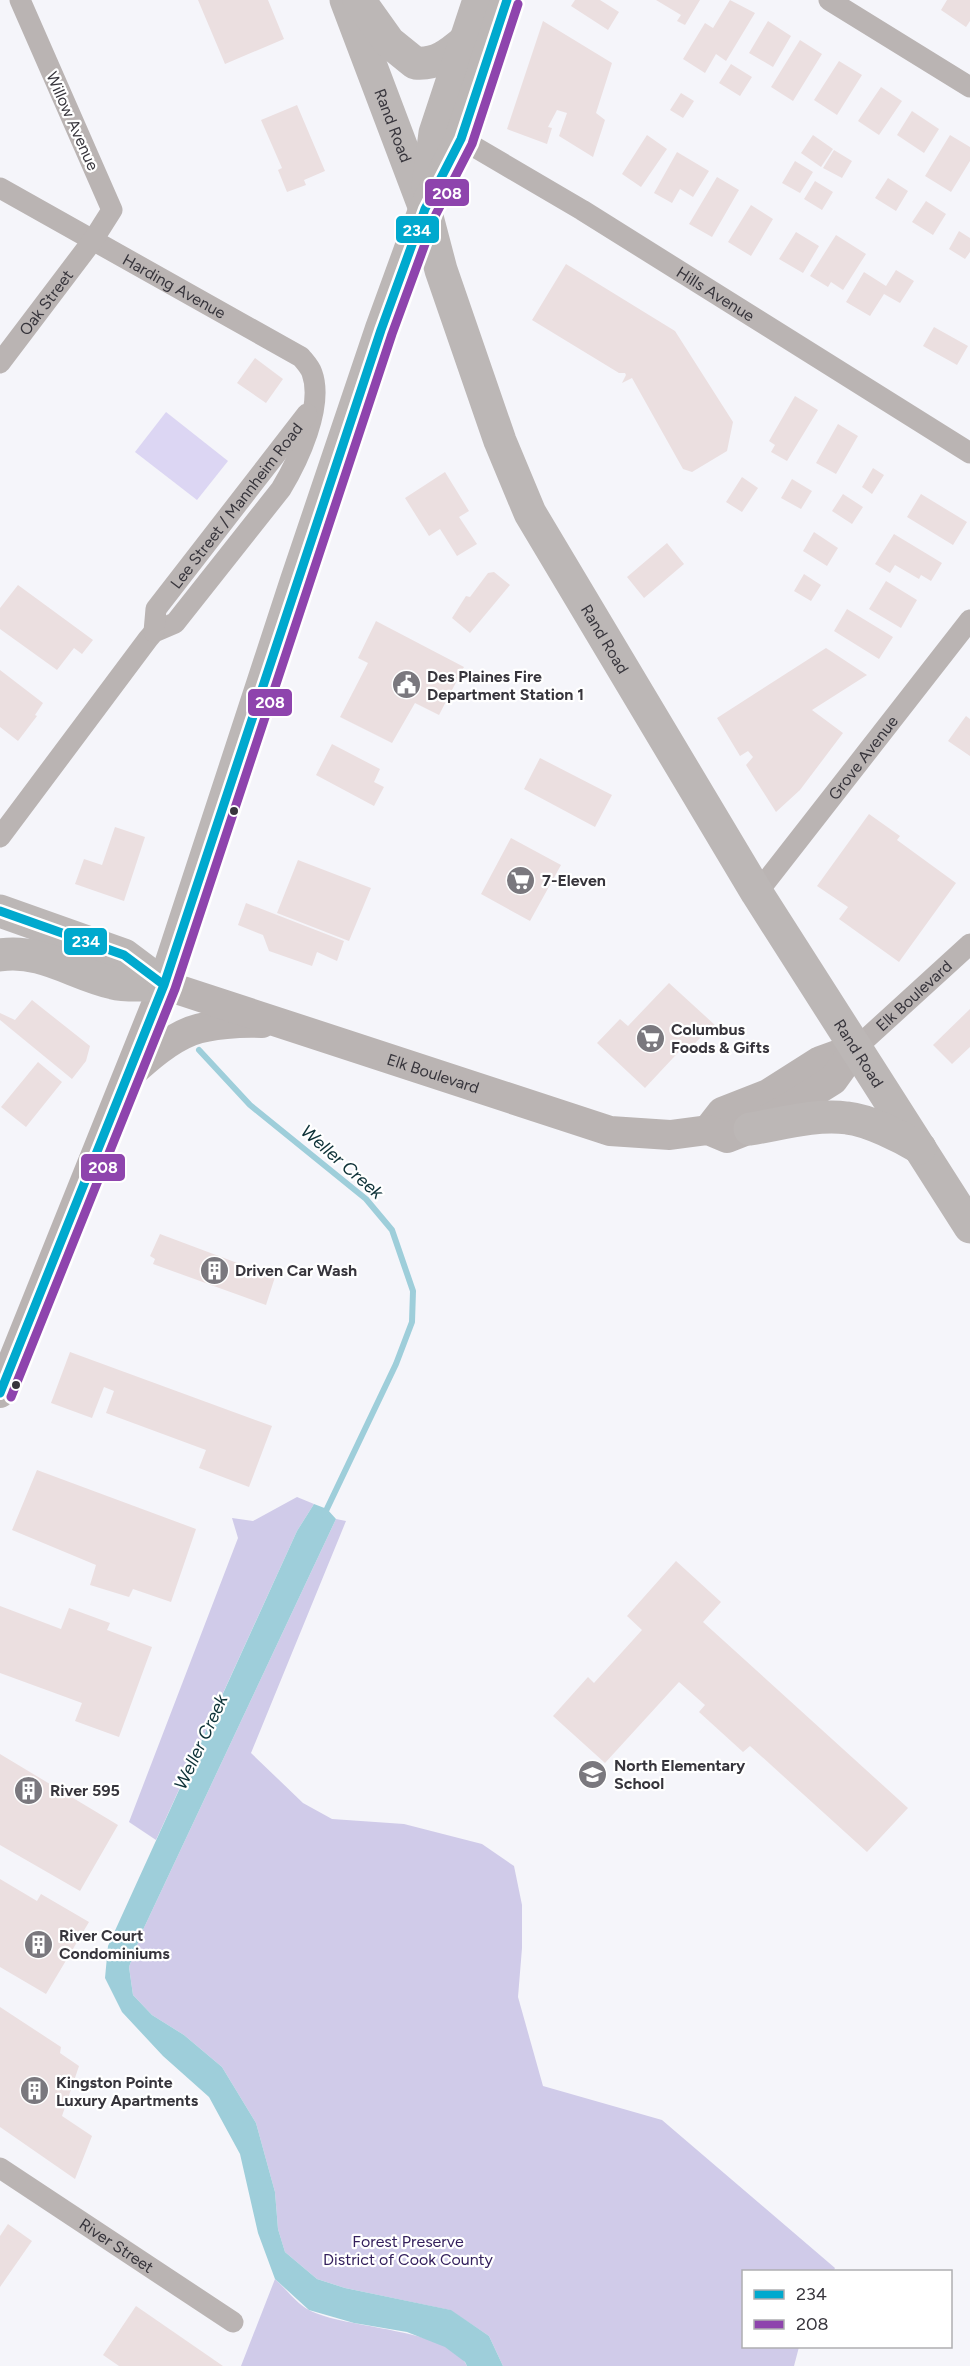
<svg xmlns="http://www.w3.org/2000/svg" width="970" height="2366" font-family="Figtree,sans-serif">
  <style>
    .green { fill: #dcd6f3 }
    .forest { fill: #d0cbe9 }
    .water { fill: #9eceda }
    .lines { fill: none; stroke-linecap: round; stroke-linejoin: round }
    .stream { stroke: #9eceda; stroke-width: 6 }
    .building { fill: #ebdfe0 }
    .street { stroke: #bab4b3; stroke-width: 21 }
    .secondary { stroke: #bab4b3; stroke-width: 30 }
    .primary { stroke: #bcb7b6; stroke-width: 33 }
    .bus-1-casing { stroke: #fff; stroke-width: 14 }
    .bus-2-casing { stroke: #fff; stroke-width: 14 }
    .bus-1 { stroke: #00a9ce; stroke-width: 9 }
    .bus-2 { stroke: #8e44ad; stroke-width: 9 }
    .bus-dot { fill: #37353c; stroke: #fff; stroke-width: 2 }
    .labels { text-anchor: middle; stroke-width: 4.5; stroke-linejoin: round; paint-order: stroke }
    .street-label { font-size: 16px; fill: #37353c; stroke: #fff }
    .poi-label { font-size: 16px; font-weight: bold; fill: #37353c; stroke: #fff; text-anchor: start }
    .park-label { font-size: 16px; fill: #34205d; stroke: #fff }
    .water-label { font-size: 18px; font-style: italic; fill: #0c3036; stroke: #fff }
    .line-badge { stroke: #fff; stroke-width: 2 }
    .badge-label { font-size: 16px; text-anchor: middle; font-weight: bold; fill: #fff }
  </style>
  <rect width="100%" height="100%" fill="#f5f5fa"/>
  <path class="green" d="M166,412L228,461L197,500L135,452Z"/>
  <path class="forest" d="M297,1497L314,1504L297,1531L156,1840L129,1822L238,1538L232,1518L253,1521Z
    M336,1519L346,1521L251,1753L303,1803L332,1819L404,1824L482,1844L514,1866L522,1905V1948L518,1997L543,2086L662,2120L835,2268L833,2272H744V2346L799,2347L794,2366H503L489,2336L450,2310L345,2288L317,2279L285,2252L278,2229L275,2192L256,2123L222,2067L184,2035L152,2015L133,1995L129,1967L142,1932Z
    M275,2279C285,2288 297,2304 309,2310C343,2329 451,2328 467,2366H241Z"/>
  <path class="water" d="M314,1504L327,1509L336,1519L142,1932L129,1967L133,1995L152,2015L184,2035L222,2067L256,2123L275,2192L278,2229L285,2252L317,2279L345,2288L451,2310L489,2336L503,2366H467L465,2362L445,2347L407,2332L354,2323L309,2310L275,2279L258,2233L240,2154L209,2097L163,2056L122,2012L105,1978L108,1946L297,1531Z"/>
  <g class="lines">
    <path class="stream" d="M199,1050L250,1105L366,1199L392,1230L413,1291L412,1322L396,1364L324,1515"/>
  </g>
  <path class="building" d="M198,0H268L284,39L225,64Z
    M575,0H600L619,12L608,30L571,6Z
    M656,0H700L685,25L677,21L681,15Z
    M730,0L755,13L726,61L716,54L705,73L683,59L705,23L713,28Z
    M947,0H970V21L966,27L941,10Z
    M543,21L612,63L596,113L605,120L593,157L559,136L567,113L557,110L548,127L552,128L547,144L507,129Z
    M768,21L791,36L773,67L749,53Z
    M800,40L822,54L793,101L771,87Z
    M839,61L862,75L837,115L814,100Z
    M731,64L752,77L740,96L719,83Z
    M881,87L902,101L879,135L858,121Z
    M681,93L694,101L683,118L670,110Z
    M297,105L325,171L304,180L306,185L287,192L278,170L282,168L261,120Z
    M912,111L939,129L924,153L897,135Z
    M647,135L667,149L641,187L622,174Z
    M813,135L833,149L821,167L801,153Z
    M950,135L970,147V161L951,192L925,176Z
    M834,150L852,161L842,178L823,168Z
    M677,152L709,171L693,197L680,189L672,203L654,193Z
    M795,161L813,172L800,193L782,183Z
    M717,177L739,190L712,237L689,224Z
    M888,178L908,191L896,211L875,198Z
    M815,181L833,192L822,210L804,199Z
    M926,201L946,214L933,235L912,222Z
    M751,205L773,219L751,256L728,242Z
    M959,231L970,238V252L965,259L949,249Z
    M796,232L819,246L803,273L779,259Z
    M836,235L866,254L843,290L831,282L828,287L810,276Z
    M566,264L675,331L733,422L727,451L692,472L683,469L632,378L622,383L626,375L625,373H619L532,320Z
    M896,270L914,281L900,303L884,294L870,316L846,302L864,272L886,286Z
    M934,327L968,346L957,365L923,346Z
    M255,358L283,379L266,403L237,383Z
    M795,396L818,410L787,461L771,452L775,445L769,441Z
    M838,424L858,436L836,474L816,463Z
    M873,468L884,475L872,494L862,487Z
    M445,472L469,511L459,517L477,544L457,556L440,529L429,536L405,498Z
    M742,477L758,488L742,512L726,502Z
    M792,479L812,491L801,509L781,498Z
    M843,494L863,507L852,524L832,511Z
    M921,494L967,522L953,545L907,517Z
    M814,532L838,548L827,566L803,551Z
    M894,534L942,563L931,581L921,575L919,579L895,565L890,573L875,564Z
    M667,543L684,564L644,598L627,577Z
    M494,572L510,585L470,633L452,618L466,596L470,597L488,573Z
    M804,574L821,585L811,601L794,591Z
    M886,581L917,600L901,628L869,609Z
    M18,585L93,640L82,654L74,648L57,670L0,629V608Z
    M847,609L893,637L879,659L834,631Z
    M376,621L464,667L439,715L415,703L392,743L340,717L368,663L358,658Z
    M826,648L867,675L812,710L843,733L800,790L776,812L746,765L753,757L748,751L740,756L717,718Z
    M0,670L43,703L35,715L37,716L18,741L0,727Z
    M966,716L970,719V756L948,741Z
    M332,744L380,769L374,782L384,787L374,806L316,775Z
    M540,758L612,795L595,827L524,789Z
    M869,814L900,836L897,840L956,883L899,962L839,919L848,907L817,886Z
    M115,827L145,837L124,901L75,884L84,859L102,865Z
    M511,838L561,865L530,921L481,894Z
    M298,860L371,888L349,941L277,913Z
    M246,903L344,941L337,961L317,952L312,966L269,951L263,935L238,925Z
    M669,983L716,1026L709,1034L706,1032L692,1046L687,1043L645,1088L597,1043L620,1019L628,1026Z
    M32,1000L90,1046L86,1061L72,1079L0,1020V1013L15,1020Z
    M970,1009V1047L952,1064L933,1045Z
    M38,1062L62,1082L26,1127L1,1107Z
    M160,1234L275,1277L266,1305L153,1264L155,1259L150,1256Z
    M70,1352L272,1426L249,1487L199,1468L206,1450L106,1413L114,1391L104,1387L92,1418L51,1403Z
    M37,1470L196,1529L171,1602L133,1589L129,1597L90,1585L96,1565L12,1530Z
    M676,1561L721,1602L703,1622L908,1808L867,1852L750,1746L743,1752L699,1712L705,1705L679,1682L605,1763L553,1716L588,1677L594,1683L642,1630L627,1616Z
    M0,1606L61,1629L69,1608L110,1623L107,1630L152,1647L119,1737L75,1721L82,1703L0,1673Z
    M0,1754L118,1825L80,1891L0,1845Z
    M0,1879L37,1901L41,1894L89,1922L46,1994L0,1967Z
    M0,2007L61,2047L60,2053L79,2066L62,2116L92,2136L75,2179L0,2127Z
    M8,2224L32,2241L0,2287V2236Z
    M136,2306L223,2366H119L103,2355Z"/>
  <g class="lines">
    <g class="street">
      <path d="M829,0L970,87"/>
      <path id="s1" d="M461,139L582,210L970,453"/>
      <path id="s2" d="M0,188L301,357C305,362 310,367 312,373C324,406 298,461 281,489L175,623L154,632L148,639L0,837"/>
      <path id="s3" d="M0,363L93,240L112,210L20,0"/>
      <path id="s4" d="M154,632L156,609L307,414"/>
      <path id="s5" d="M757,893L970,620"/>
      <path id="s6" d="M856,1048L970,944"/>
      <path id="s7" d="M0,2168L233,2322"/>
    </g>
    <g class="secondary">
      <path d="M130,1074C148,1058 168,1040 191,1031C210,1024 242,1022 262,1023"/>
      <path d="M708,1130L722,1112L768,1094L820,1061L856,1048"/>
      <path id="s8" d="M0,1393L164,985L610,1131L670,1135L708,1130L727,1138L750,1129L785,1110L833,1080L856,1048"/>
    </g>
    <g class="primary">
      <path id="s9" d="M346,0L425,209L441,270L500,441L530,513L757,893L970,1227"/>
      <path d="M359,0L389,42L415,63C436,65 450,54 465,41"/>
      <path d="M428,186L435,133L479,0"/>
      <path d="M0,911L124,955L164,985"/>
      <path d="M0,955C43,949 73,974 113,983C128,987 148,984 164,985"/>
      <path d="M164,985L296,582L381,330L425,209L461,139L507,0"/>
      <path d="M750,1129C781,1124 815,1114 847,1118C868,1120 902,1137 920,1148"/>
    </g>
    <defs>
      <path id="bus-1" d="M0,911L124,955L164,985
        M0,1393L164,985L381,330L425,209L461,139L507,0"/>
      <path id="bus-2" d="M11,1397L175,989L392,334L436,214L472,144L518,4"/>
    </defs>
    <use href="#bus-1" class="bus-1-casing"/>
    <use href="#bus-2" class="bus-2-casing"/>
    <use href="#bus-1" class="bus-1"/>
    <use href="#bus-2" class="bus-2"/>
  </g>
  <defs>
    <symbol id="civic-disc" viewBox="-11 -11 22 22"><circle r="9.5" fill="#7a787e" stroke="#fff"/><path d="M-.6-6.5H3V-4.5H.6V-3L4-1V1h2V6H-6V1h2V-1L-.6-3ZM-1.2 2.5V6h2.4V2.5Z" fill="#fff"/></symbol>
    <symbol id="supermarket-disc" viewBox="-11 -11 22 22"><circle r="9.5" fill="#7a787e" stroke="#fff"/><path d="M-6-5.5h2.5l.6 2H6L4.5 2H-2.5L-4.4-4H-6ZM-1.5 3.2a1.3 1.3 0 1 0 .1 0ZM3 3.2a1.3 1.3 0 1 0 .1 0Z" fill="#fff"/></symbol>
    <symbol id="building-disc" viewBox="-11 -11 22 22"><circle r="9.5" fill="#7a787e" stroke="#fff"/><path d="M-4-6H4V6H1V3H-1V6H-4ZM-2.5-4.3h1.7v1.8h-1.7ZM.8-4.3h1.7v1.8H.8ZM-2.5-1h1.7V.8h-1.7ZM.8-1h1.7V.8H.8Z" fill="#fff"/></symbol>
    <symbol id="school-disc" viewBox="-11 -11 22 22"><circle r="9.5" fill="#7a787e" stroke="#fff"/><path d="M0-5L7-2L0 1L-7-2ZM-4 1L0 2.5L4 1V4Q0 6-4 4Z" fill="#fff"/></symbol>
  </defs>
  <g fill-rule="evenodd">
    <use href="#civic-disc" x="390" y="668" width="33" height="33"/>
    <use href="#supermarket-disc" x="504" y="864" width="33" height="33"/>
    <use href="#supermarket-disc" x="634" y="1022" width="33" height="33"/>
    <use href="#building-disc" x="198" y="1254" width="33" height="33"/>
    <use href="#school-disc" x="576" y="1758" width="33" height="33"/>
    <use href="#building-disc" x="12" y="1774" width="33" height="33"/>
    <use href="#building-disc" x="22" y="1928" width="33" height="33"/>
    <use href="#building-disc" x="18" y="2074" width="33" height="33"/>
  </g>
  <g class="bus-dot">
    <circle cx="234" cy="811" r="5"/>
    <circle cx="16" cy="1385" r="5"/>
  </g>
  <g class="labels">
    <g class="street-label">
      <text transform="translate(73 121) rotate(66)" y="6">Willow Avenue</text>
      <text dy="6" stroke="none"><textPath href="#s9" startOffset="134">Rand Road</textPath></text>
      <text dy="6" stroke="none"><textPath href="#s2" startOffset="200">Harding Avenue</textPath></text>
      <text dy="6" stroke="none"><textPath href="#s1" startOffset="298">Hills Avenue</textPath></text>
      <text dy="6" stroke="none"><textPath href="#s3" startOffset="76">Oak Street</textPath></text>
      <text dy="6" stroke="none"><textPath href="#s4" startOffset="154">Lee Street / Mannheim Road</textPath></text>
      <text dy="6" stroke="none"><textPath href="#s9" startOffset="692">Rand Road</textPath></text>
      <text dy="6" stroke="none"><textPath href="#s5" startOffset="172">Grove Avenue</textPath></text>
      <text dy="6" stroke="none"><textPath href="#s6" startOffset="78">Elk Boulevard</textPath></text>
      <text dy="6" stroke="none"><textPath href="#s9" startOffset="1178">Rand Road</textPath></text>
      <text dy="6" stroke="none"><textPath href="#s8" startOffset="723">Elk Boulevard</textPath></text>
      <text dy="6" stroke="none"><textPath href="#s7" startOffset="140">River Street</textPath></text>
    </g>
    <g class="poi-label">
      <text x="427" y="682">Des Plaines Fire<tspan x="427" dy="18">Department Station 1</tspan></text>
      <text x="542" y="886">7-Eleven</text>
      <text x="671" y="1035">Columbus<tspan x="671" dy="18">Foods &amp; Gifts</tspan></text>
      <text x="235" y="1276">Driven Car Wash</text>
      <text x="614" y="1771">North Elementary<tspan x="614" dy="18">School</tspan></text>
      <text x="50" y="1796">River 595</text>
      <text x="59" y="1941">River Court<tspan x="59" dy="18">Condominiums</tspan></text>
      <text x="56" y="2088">Kingston Pointe<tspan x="56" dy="18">Luxury Apartments</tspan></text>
    </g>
    <g class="park-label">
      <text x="408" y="2247">Forest Preserve<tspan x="408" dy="18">District of Cook County</tspan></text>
    </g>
    <g class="water-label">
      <text transform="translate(342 1162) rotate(41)" y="6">Weller Creek</text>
      <text transform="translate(201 1742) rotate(-65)" y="6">Weller Creek</text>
    </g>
  </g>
  <g class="line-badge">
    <rect x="424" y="178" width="46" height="29" rx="6" fill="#8e44ad"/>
    <rect x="395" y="215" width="45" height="29" rx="6" fill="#00a9ce"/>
    <rect x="247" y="688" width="46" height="29" rx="6" fill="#8e44ad"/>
    <rect x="63" y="927" width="45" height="29" rx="6" fill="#00a9ce"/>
    <rect x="80" y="1153" width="46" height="29" rx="6" fill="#8e44ad"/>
  </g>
  <g class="badge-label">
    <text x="447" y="199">208</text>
    <text x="417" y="236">234</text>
    <text x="270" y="708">208</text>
    <text x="86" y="947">234</text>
    <text x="103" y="1173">208</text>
  </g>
  <rect x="742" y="2270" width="210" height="78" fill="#ffffff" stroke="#afaeb1" stroke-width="1.5"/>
  <rect x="754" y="2290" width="30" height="9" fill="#00a9ce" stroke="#afaeb1" stroke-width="1.5"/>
  <text x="796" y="2300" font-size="18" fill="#37353c">234</text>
  <rect x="754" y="2320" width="30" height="9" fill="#8e44ad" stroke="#afaeb1" stroke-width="1.5"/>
  <text x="796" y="2330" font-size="18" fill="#37353c">208</text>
</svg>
